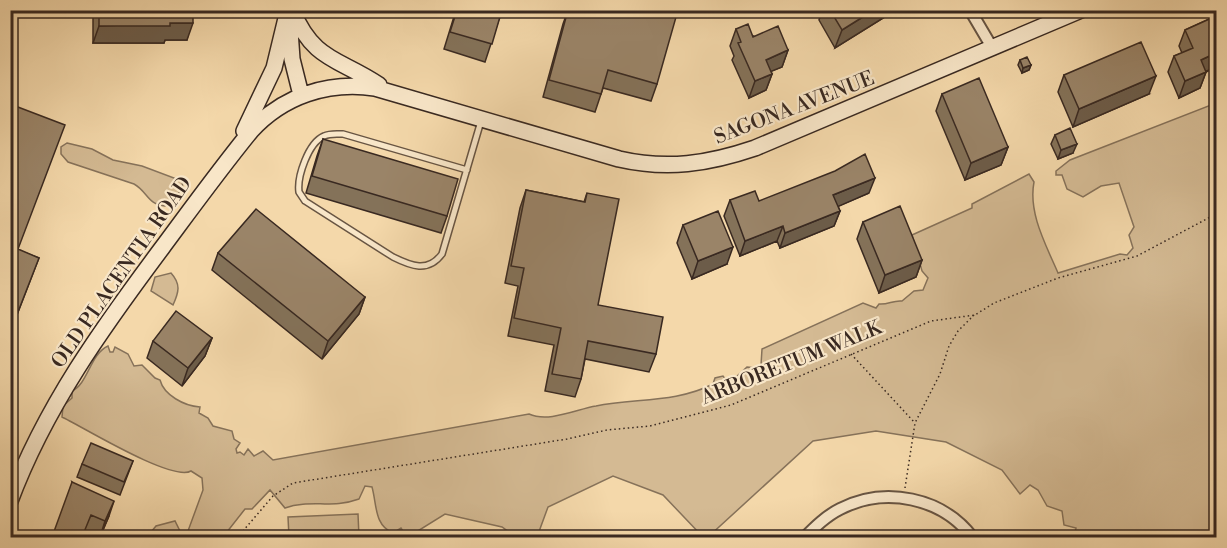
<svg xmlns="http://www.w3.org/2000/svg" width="1227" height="548" font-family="'Libre Bodoni',serif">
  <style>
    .green { fill: #d4ba93; stroke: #86725a; stroke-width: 1.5 }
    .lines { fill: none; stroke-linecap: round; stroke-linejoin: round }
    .lane-casing { stroke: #685543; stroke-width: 8 }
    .street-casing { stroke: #685543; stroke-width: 14 }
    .secondary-casing { stroke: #392921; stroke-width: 18 }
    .path { stroke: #392921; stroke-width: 1.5; stroke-dasharray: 1.5 3; stroke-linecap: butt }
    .lane { stroke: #f8e6c8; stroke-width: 5 }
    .street { stroke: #f8e6c8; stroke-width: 10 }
    .secondary { stroke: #f8e6c8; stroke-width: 15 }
    .wall { fill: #847259; stroke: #392921; stroke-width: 1.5 }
    .shaded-wall { fill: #6c5c49; stroke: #392921; stroke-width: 1.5 }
    .building { fill: #9a8468; stroke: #392921; stroke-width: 1.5 }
    .labels { text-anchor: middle; stroke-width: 4.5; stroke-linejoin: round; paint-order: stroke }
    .street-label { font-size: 20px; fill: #392921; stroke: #f8e6c8 }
  </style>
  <rect width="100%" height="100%" fill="#f4d8aa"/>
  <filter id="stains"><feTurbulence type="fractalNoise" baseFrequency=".00333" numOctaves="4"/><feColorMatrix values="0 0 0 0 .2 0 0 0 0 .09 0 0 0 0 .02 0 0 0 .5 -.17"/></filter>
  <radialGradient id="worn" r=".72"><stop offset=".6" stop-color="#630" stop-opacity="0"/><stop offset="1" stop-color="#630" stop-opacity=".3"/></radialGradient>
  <path class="green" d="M1216,103V537H1053L1074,536L1076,528L1064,525L1062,511L1047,506L1038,490L1030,485L1020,494L1002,470L946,442L876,431L813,441L708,537H703L663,495L613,476L548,507L537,537H516L502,527L445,514L413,534H405L401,528L393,533C374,525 377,505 372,487L365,486L359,499C332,509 310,499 285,508L270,490L252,509H245L223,537H147L156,526L175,521L181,533L188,531L203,490L202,478L191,471C172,482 83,427 62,417L63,406L72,398V391C88,384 90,354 108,346L110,352H113L115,347L128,354L134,366L142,365L155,378L160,380C164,395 184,406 200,407L199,413L208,418L213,426L232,431L234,439L240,443L236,449L237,453L240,452L244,455L248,449L254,456L263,451L273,460L529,414C549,423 577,409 596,406C635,398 676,403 713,384L715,378L723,376L726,380L736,377L747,367L757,368L761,365L762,349L863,303L876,308L879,304C888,305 893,300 902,301L914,291L923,290L928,278L922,271L912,235L972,208V204L1029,174L1034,182C1028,213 1046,245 1058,273L1120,254L1127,255L1133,248L1129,235L1134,227L1119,183L1101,186L1083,197L1067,189L1062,175H1056V171L1070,160Z
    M67,143L92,149L113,160L142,166L182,181L183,189L165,206C148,205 147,191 134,184L68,162L61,154V147Z
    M171,273C181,284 179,292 173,305L151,291L155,277Z
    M358,514L359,537H289L288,517Z"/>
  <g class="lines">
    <defs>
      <path id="lane" d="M467,170L343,134C337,134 330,133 324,136C308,143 297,177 299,192L305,201L393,257C411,266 428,273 442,254L481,121"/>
      <path id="street" d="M970,10L993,49
        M804,538C815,527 826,516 840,509C885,486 942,497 973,538"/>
      <path id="secondary" d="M292,10C314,62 339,58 379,85
        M290,31L292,59L301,95
        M244,131L274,68L288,10
        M10,501C45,407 103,327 162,248C191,209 220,169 251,131C283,96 328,81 375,88L619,159C667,170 708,164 755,148L1081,10"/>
    </defs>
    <use href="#lane" class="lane-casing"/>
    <use href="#street" class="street-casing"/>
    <use href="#secondary" class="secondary-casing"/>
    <path class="path" d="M851,354L915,423
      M905,488L915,423L940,374L949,346L958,331L974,315
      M237,538L273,496L293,483L567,439L607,430L650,426L731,405L931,321L975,315L994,303L1058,278L1137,256L1216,214"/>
    <use href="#lane" class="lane"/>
    <use href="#street" class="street"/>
    <use href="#secondary" class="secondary"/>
  </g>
  <path class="wall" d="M93,10H193L187,40H165L164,43H93Z
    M456,10H502L485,62L444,49Z
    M568,10L657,84L651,101L603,88L595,112L543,97L563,24Z
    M822,10H896L835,48L819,20Z
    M1216,16V67L1206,72L1200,88L1179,98L1168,72L1174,56L1182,53L1179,46L1185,30Z
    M736,29L788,50L782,67L771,71L772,74L766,90L749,98L732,60L734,56L730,46Z
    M1020,60L1031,65L1029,70L1022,73L1018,65Z
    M1064,75L1149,94L1073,127L1058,92Z
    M942,94L1008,147L1001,165L965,180L936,111Z
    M10,104L18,250L39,258L10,333Z
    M1055,135L1073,153L1058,159L1051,144Z
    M323,139L447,216L441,233L306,193L317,156Z
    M526,190L584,202L587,193L598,305L656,354L649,372L585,359L581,379L575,397L545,391L554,345L508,336L518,286L505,283L520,208Z
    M869,193L838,206L840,211L834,226L780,248L777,241L740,256L724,216L730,200L759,201Z
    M863,222L922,260L916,277L879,293L857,239Z
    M683,225L727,264L692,279L677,243Z
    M218,253L365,297L359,314L322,359L212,270Z
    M212,338L205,356L182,386L147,358L153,341Z
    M133,461L120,495L77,477L82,464Z
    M72,482L109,516L100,537L85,530Z"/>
  <path class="shaded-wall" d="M874,10H896L835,48L842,30Z
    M170,23H193L187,40H165L164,43H93L99,26Z
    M788,50L782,67L760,76L766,60Z
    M1216,53V67L1195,76L1201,60Z
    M1031,65L1029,70L1022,73L1023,68Z
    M1206,72L1200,88L1179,98L1185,81Z
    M772,74L766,90L749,98L755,81Z
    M1156,76L1149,94L1073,127L1079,109Z
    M1077,144L1073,153L1058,159L1061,150Z
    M1008,147L1001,165L965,180L971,163Z
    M875,178L869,193L828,211L833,195Z
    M840,211L834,226L780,248L785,233Z
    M783,226L777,241L740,256L745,241Z
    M733,247L727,264L692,279L698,261Z
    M922,260L916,277L879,293L885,275Z
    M365,297L359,314L322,359L328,341Z
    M212,338L205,356L182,386L188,368Z
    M114,501L109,516L100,537L105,521Z"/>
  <path class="building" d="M99,10H193V23H170V26H99Z
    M457,10H502L492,44L450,32Z
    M568,10H581L588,12L589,10H678L657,84L608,70L601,94L549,80Z
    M830,10H874L842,30Z
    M1216,16V53L1201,60L1206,72L1185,81L1174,56L1193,48L1185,30Z
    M748,24L753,37L778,26L788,50L766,60L772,74L755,81L738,43L741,42L736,29Z
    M1141,42L1156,76L1079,109L1064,75Z
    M1027,57L1031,65L1023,68L1020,60Z
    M979,78L1008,147L971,163L942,94Z
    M10,104L65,125L18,249L39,258L16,317L10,314Z
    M1070,128L1077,144L1061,150L1055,135Z
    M323,139L458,179L447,216L312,176Z
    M865,154L875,178L833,195L840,211L785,233L783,226L745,241L730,200L755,191L759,201L835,171Z
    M526,190L585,202L587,193L619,199L598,305L663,317L656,354L588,341L581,379L552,374L561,328L514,318L524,268L511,266Z
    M900,206L922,260L885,275L863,222Z
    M256,209L365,297L328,341L218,253Z
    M718,211L733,247L698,261L683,225Z
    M176,311L212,338L188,368L153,341Z
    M91,443L133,461L124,482L82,464Z
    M72,482L114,501L105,521L91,515L82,537H52Z"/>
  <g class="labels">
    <g class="street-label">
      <text transform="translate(794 107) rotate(-21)" y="7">SAGONA AVENUE</text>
      <text transform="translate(121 272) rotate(-55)" y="7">OLD PLACENTIA ROAD</text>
      <text transform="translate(791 362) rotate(-22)" y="7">ARBORETUM WALK</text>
    </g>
  </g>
  <rect width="1227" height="548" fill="none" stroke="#f4d8aa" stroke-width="36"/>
  <rect x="12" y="12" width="1203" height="524" fill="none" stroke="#392921" stroke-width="3"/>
  <rect x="18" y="18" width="1191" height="512" fill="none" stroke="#392921" stroke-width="1.5"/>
  <rect width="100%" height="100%" filter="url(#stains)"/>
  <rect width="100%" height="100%" fill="url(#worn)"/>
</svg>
